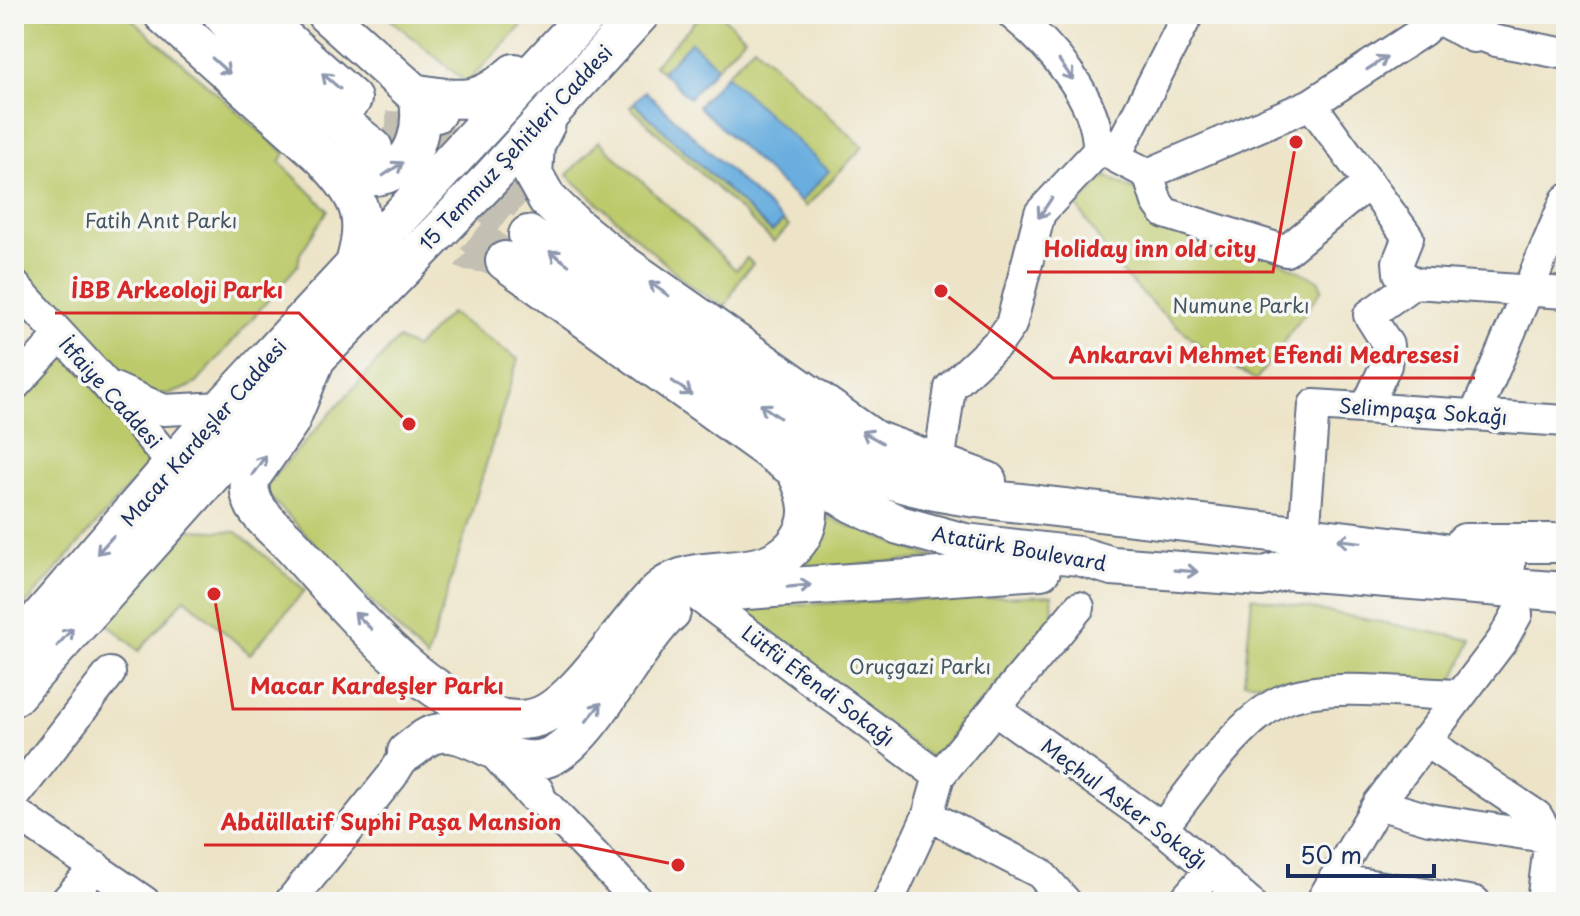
<svg xmlns="http://www.w3.org/2000/svg" width="1580" height="916" font-family="'Playpen Sans',sans-serif">
  <style>
    .green { fill: #bdca6c; stroke: #6c7c65; stroke-width: 2 }
    .water { fill: #69aedf; stroke: #426e9e; stroke-width: 2 }
    .lines { fill: none; stroke-linecap: round; stroke-linejoin: round }
    .minor-tunnel { stroke: #c3c0b3; stroke-width: 30; stroke-dasharray: 30 15; stroke-linecap: butt }
    .major-tunnel { stroke: #c3c0b3; stroke-width: 38; stroke-dasharray: 38 19; stroke-linecap: butt }
    .minor-casing { stroke: #646e83; stroke-width: 34 }
    .major-casing { stroke: #646e83; stroke-width: 42 }
    .minor { stroke: #fff; stroke-width: 30 }
    .major { stroke: #fff; stroke-width: 38 }
    .oneway { stroke: #8d97ae }
    .labels { text-anchor: middle; stroke-width: 7; stroke-linejoin: round; paint-order: stroke }
    .street-label { font-size: 20px; fill: #1b2f5e; stroke: #f6f6f2 }
    .park-label { font-size: 20px; fill: #445662; stroke: #f6f6f2 }
    .leader { fill: none; stroke: #d62828; stroke-width: 3 }
    .callout-dot { fill: #d62828; stroke: #f6f6f2; stroke-width: 3 }
    .callout-label { font-size: 22px; text-anchor: middle; font-weight: bold; fill: #d62828; stroke: #f6f6f2; stroke-width: 7; stroke-linejoin: round; paint-order: stroke }
  </style>
  <rect width="100%" height="100%" fill="#f6f6f2"/>
  <filter id="ink" filterUnits="userSpaceOnUse"><feTurbulence type="fractalNoise" baseFrequency=".0125" numOctaves="2"/><feDisplacementMap in="SourceGraphic" scale="16" xChannelSelector="R" yChannelSelector="G"/><feConvolveMatrix kernelMatrix="1 2 1 2 8 2 1 2 1" color-interpolation-filters="sRGB"/></filter>
  <filter id="wash" filterUnits="userSpaceOnUse"><feTurbulence type="fractalNoise" baseFrequency=".006" numOctaves="4" result="noise"/><feDisplacementMap in="SourceGraphic" scale="32" xChannelSelector="R" yChannelSelector="G"/><feGaussianBlur stdDeviation="1.8" result="paint"/><feColorMatrix in="noise" values="0 0 0 0 0 0 0 0 0 0 0 0 0 0 0 0 0 1.4 0 .05"/><feComposite in="paint" operator="in"/></filter>
  <g filter="url(#wash)">
    <rect width="100%" height="100%" fill="#ede4c8"/>
    <path class="green" d="M14,14H126L285,153L280,162L328,210L300,254L298,265L197,383C172,396 159,398 135,385L14,260Z
      M384,14H533L467,83Z
      M702,14H720L745,37L717,67L691,42L662,72L654,65Z
      M754,46L863,147L806,207L800,202L828,171L726,75Z
      M634,103L772,232L783,221L789,226L774,242L630,107Z
      M599,141L736,270L747,258L753,264L741,277L725,307L689,285L567,175Z
      M1106,176L1318,280L1322,289L1256,380L1211,355L1161,312L1118,269L1077,206Z
      M450,313L518,359L427,659L262,489L398,339L415,348Z
      M60,346L154,458L14,618V396Z
      M826,517L935,558L792,571C812,555 820,542 826,517Z
      M190,530L237,532L305,590L250,654L185,598L139,651L101,618Z
      M1052,595L1053,617L933,759L727,607Z
      M1252,597L1472,640L1452,684L1244,682Z"/>
    <path class="water" d="M691,42L717,67L689,98L662,72Z
      M726,75L829,171L800,202L698,106Z
      M645,91L783,221L772,232L634,103Z"/>
  </g>
  <g filter="url(#ink)">
    <g class="lines">
      <path class="minor-tunnel" d="M386,126L428,127L525,207L528,235
        M376,157L385,185L466,255L505,261"/>
      <path class="major-tunnel" d="M386,126L528,235
        M430,197L505,261"/>
      <defs>
        <path id="minor" d="M1474,33L1496,41L1566,54
          M1311,104L1408,237L1398,262L1399,273L1414,283L1566,293
          M1148,174L1311,104L1423,31L1439,15
          M1148,174L1157,202L1165,213L1286,251L1368,184
          M1148,174L1115,157L1188,14
          M14,285L104,382L174,466
          M14,386L59,337
          M114,388L164,410L223,407
          M1366,408L1386,365L1388,345L1369,315L1414,283
          M1475,415L1566,200
          M927,462L941,450L950,388L999,342L1011,325L1040,213L1098,151C1100,100 1049,44 1012,14
          M1304,536L1314,405L1566,421
          M698,596L939,776
          M996,710L1162,828L1249,902
          M1425,741L1537,816L1550,838L1542,902
          M535,793L639,902
          M14,797L110,673
          M1378,804L1429,819L1564,840
          M14,812L145,902
          M928,815L1040,873L1066,902
          M1162,828C1193,790 1242,714 1288,698C1334,682 1410,694 1459,695
          M1334,879L1475,902
          M65,902L96,867
          M290,902L392,776L407,752
          M888,902L928,815L939,776L1079,607
          M1183,902L1211,869
          M1321,902L1378,804L1502,641L1517,614"/>
        <path id="major" d="M163,14L324,158C382,202 431,161 418,94
          M222,14L266,63L373,148
          M257,14L352,99
          M326,14L436,113
          M1437,14L1474,33L1477,14
          M418,94C463,101 479,105 514,73
          M546,123L535,145L533,174L547,199L575,226L617,260L874,440L987,481
          M328,163C362,199 369,220 354,267
          M528,235L820,447C870,478 919,490 977,498L1426,550L1506,565
          M505,261L795,469L852,503L899,525L965,543L1079,556L1112,566L1261,577L1285,570L1566,592
          M316,358L290,421L251,477C248,488 250,496 255,506C265,523 283,535 296,550C338,597 390,659 443,693C468,708 499,724 529,719C573,714 625,621 660,590C698,557 758,587 794,546C816,521 809,496 795,469
          M1465,543H1566
          M731,591L1041,570
          M14,648L223,407L588,14
          M14,696L316,358L491,178L640,14
          M407,752C415,747 423,738 432,735C468,721 507,774 549,757C591,740 636,643 671,612
          M500,754L535,793"/>
      </defs>
      <use href="#minor" class="minor-casing"/>
      <use href="#major" class="major-casing"/>
      <use href="#minor" class="minor"/>
      <use href="#major" class="major"/>
    </g>
    <defs><path id="oneway-shaft" d="M-6 0H5M1.5-3L5.5 0L1.5 3" fill="none" stroke-width="1.6" stroke-linecap="round" stroke-linejoin="round" transform="scale(2)"/></defs>
    <g class="oneway">
      <use href="#oneway-shaft" transform="translate(1377 63) rotate(-33)"/>
      <use href="#oneway-shaft" transform="translate(221 66) rotate(42)"/>
      <use href="#oneway-shaft" transform="translate(1066 70) rotate(55)"/>
      <use href="#oneway-shaft" transform="translate(331 81) rotate(-139)"/>
      <use href="#oneway-shaft" transform="translate(393 169) rotate(-34)"/>
      <use href="#oneway-shaft" transform="translate(1045 208) rotate(124)"/>
      <use href="#oneway-shaft" transform="translate(559 258) rotate(-144)"/>
      <use href="#oneway-shaft" transform="translate(659 289) rotate(-145)"/>
      <use href="#oneway-shaft" transform="translate(682 388) rotate(36)"/>
      <use href="#oneway-shaft" transform="translate(770 411) rotate(-145)"/>
      <use href="#oneway-shaft" transform="translate(872 437) rotate(-151)"/>
      <use href="#oneway-shaft" transform="translate(259 465) rotate(-55)"/>
      <use href="#oneway-shaft" transform="translate(1349 541) rotate(-174)"/>
      <use href="#oneway-shaft" transform="translate(105 545) rotate(132)"/>
      <use href="#oneway-shaft" transform="translate(1186 571) rotate(4)"/>
      <use href="#oneway-shaft" transform="translate(799 586) rotate(-5)"/>
      <use href="#oneway-shaft" transform="translate(363 621) rotate(-135)"/>
      <use href="#oneway-shaft" transform="translate(65 637) rotate(-49)"/>
      <use href="#oneway-shaft" transform="translate(594 712) rotate(-51)"/>
    </g>
  </g>
  <g class="labels">
    <g class="street-label">
      <text transform="translate(516 148) rotate(-47)" y="7">15 Temmuz Şehitleri Caddesi</text>
      <text transform="translate(110 393) rotate(48)" y="7">İtfaiye Caddesi</text>
      <text transform="translate(1423 412) rotate(4)" y="7">Selimpaşa Sokağı</text>
      <text transform="translate(204 433) rotate(-49)" y="7">Macar Kardeşler Caddesi</text>
      <text transform="translate(1019 549) rotate(10)" y="7">Atatürk Boulevard</text>
      <text transform="translate(818 686) rotate(37)" y="7">Lütfü Efendi Sokağı</text>
      <text transform="translate(1124 804) rotate(37)" y="7">Meçhul Asker Sokağı</text>
    </g>
    <g class="park-label">
      <text x="161" y="228">Fatih Anıt Parkı</text>
      <text x="1241" y="313">Numune Parkı</text>
      <text x="920" y="674">Oruçgazi Parkı</text>
    </g>
  </g>
  <path class="leader" d="M1296 142L1273 272H1027M409 424L299 313H55M941 291L1053 378H1475M214 594L233 709H521M678 865L579 845H204"/>
  <g class="callout-dot">
    <circle cx="1296" cy="142" r="8"/>
    <circle cx="409" cy="424" r="8"/>
    <circle cx="941" cy="291" r="8"/>
    <circle cx="214" cy="594" r="8"/>
    <circle cx="678" cy="865" r="8"/>
  </g>
  <g class="callout-label">
    <text x="1150" y="257">Holiday inn old city</text>
    <text x="177" y="298">İBB Arkeoloji Parkı</text>
    <text x="1264" y="363">Ankaravi Mehmet Efendi Medresesi</text>
    <text x="377" y="694">Macar Kardeşler Parkı</text>
    <text x="391" y="830">Abdüllatif Suphi Paşa Mansion</text>
  </g>
  <rect width="1580" height="916" fill="none" stroke="#f6f6f2" stroke-width="48"/>
  <path d="M1288 864v12h146v-12" fill="none" stroke="#1b2f5e" stroke-width="4"/>
  <text x="1300" y="864" font-size="24" fill="#1b2f5e" stroke="#f6f6f2" stroke-width="6" paint-order="stroke">50 m</text>
</svg>
